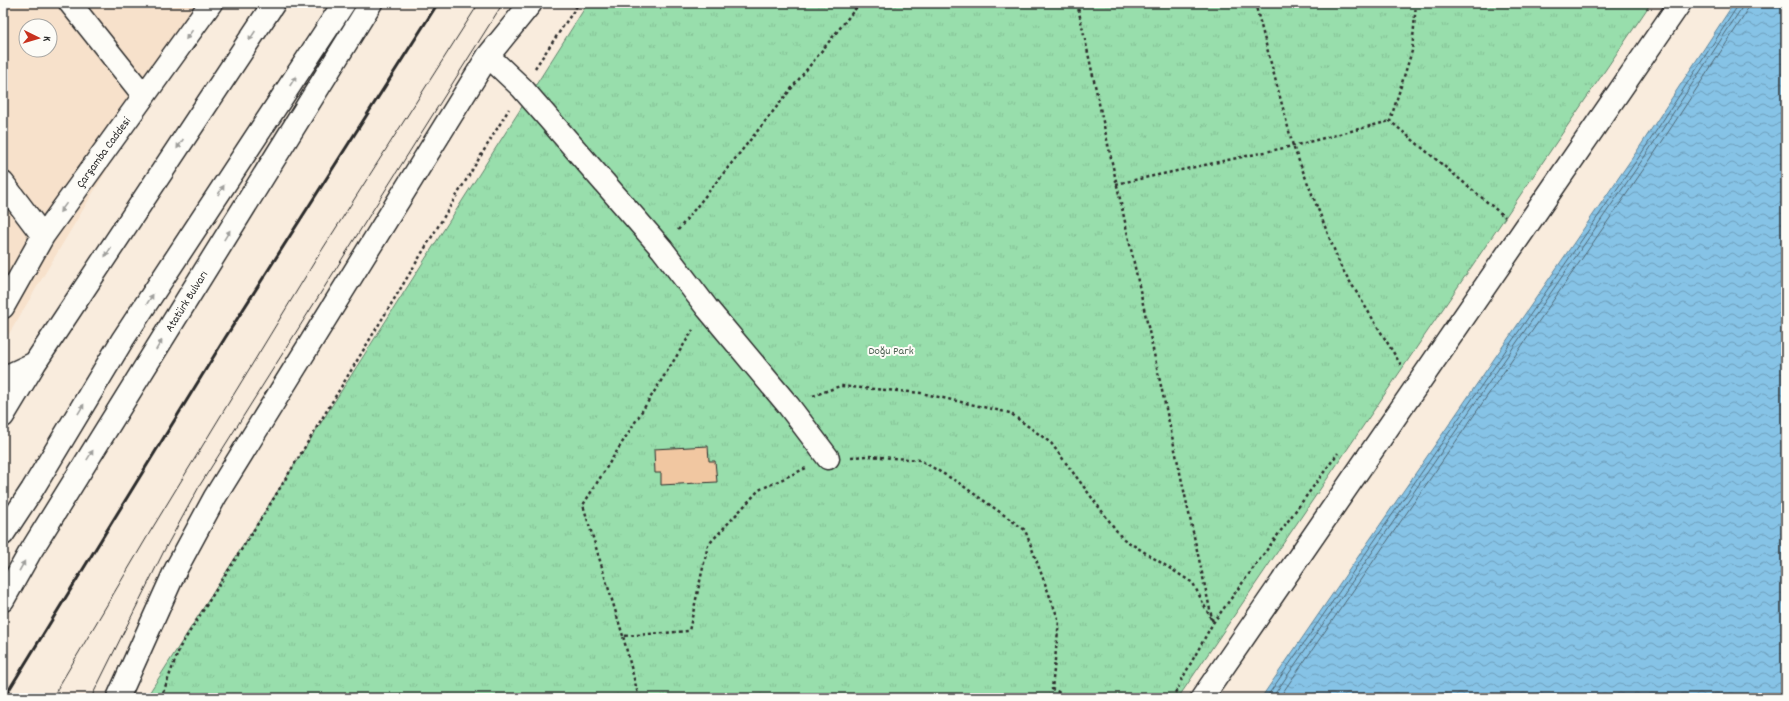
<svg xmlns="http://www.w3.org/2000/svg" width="1789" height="701" font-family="Dekko,sans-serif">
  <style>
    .built { fill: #f7e1cb; fill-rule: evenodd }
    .park { fill: url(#park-tufts); stroke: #62846c }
    .water { fill: url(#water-waves); stroke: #62869b }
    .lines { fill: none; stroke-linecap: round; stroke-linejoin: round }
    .shore { stroke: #4f6876; stroke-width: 1 }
    .building { fill: #f1c7a1; stroke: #2b2b2b }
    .minor-casing { stroke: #2b2b2b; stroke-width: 25 }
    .primary-casing { stroke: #2b2b2b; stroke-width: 25 }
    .trunk-casing { stroke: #2b2b2b; stroke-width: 25 }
    .path { stroke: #2b2b2b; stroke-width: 2.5; stroke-dasharray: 3 3; stroke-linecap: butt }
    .minor { stroke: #fdfcf7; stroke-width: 22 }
    .primary { stroke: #fdfcf7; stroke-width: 22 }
    .trunk { stroke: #fdfcf7; stroke-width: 22 }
    .tram { stroke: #2b2b2b; stroke-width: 1 }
    .rail { stroke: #2b2b2b; stroke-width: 3 }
    .oneway { fill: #9e9e9b }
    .labels { text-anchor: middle; stroke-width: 4; stroke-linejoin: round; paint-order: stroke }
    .street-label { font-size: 12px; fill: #2b2b2b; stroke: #fdfcf7 }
    .park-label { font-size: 12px; fill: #4c6152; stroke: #fdfcf7 }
  </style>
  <defs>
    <pattern id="park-tufts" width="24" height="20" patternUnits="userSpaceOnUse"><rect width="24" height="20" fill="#98deac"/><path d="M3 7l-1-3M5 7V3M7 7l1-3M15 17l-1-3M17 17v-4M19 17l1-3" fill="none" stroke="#83bf94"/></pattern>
    <pattern id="water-waves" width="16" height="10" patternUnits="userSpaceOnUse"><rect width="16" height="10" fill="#86c3e6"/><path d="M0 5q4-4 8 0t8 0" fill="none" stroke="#6e9fbb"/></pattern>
  </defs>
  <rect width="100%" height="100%" fill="#f9ecdd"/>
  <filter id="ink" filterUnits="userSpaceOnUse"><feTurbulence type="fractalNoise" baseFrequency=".025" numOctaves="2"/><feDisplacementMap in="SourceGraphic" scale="8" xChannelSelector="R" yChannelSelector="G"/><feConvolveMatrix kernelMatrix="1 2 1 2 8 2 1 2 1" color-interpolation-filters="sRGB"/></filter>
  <g filter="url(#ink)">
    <path class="built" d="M3,3H206L3,344ZM26,26H50V50H26Z"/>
    <path class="park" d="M588,3H1651L1178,698H146Z"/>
    <path class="water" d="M1734,3H1786V698H1261L1637,151Z"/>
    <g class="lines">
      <path class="shore" d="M1266,698L1641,154L1737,7V3
        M1272,698L1645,156L1741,9L1742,3
        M1279,698L1650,160L1746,13L1748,3"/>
    </g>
    <path class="building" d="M708,446L709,461H715L717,482L661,485V473H655L654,449Z"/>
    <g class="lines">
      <defs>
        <path id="minor" d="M70,3L144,96
          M488,56L522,88L662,249L707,308L788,405L828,458
          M3,183L43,236
          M3,307L43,236L211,3
          M118,698L176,569L215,497L488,56L531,3
          M1202,698L1680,3"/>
        <path id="primary" d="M3,378L35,363
          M3,416L35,363L274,3
          M3,600L29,554L371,3"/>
        <path id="trunk" d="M3,534L32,490L123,339L344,3"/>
      </defs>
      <use href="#minor" class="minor-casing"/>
      <use href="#primary" class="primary-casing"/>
      <use href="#trunk" class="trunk-casing"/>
      <path class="path" d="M1077,3L1213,623
        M1255,3L1293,146L1341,267L1401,365
        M1416,3L1412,51L1390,121L1505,217
        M535,68L579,3
        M1116,184L1293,146L1390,121
        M678,230L860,3
        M813,396L840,386L921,393L1010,413L1051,443L1122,538L1193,583L1211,619
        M851,457L868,456L920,460L959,483L1025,530L1059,621L1052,689L1072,698
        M623,636L583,505L693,330
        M1181,681L1213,623L1338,453
        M161,698L180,647L274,498L509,109
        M639,698L623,636L689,631L708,545L759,490L806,468
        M1172,698L1179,686"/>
      <use href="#minor" class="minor"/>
      <use href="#primary" class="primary"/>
      <use href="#trunk" class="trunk"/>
      <path class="tram" d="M52,698L150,532L315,261L479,3
        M91,698L165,549L200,485L503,3"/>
      <path class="rail" d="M4,698L225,338L438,3"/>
    </g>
    <defs><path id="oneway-solid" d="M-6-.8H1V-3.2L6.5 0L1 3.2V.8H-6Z"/></defs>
    <g class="oneway">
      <use href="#oneway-solid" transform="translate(189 35) rotate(126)"/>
      <use href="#oneway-solid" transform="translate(252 36) rotate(124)"/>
      <use href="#oneway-solid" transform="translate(293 81) rotate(-57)"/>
      <use href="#oneway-solid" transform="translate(180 144) rotate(124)"/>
      <use href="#oneway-solid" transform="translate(221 190) rotate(-57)"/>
      <use href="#oneway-solid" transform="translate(63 208) rotate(126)"/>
      <use href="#oneway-solid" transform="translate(227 235) rotate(-58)"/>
      <use href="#oneway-solid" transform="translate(108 252) rotate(124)"/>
      <use href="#oneway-solid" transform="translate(150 299) rotate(-57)"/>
      <use href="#oneway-solid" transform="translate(159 345) rotate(-58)"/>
      <use href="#oneway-solid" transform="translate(81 409) rotate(-59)"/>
      <use href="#oneway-solid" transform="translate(90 455) rotate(-58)"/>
      <use href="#oneway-solid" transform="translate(22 566) rotate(-61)"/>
    </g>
  </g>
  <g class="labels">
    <g class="street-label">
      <text transform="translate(103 152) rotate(-54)" y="4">Çarşamba Caddesi</text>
      <text transform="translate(186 301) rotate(-58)" y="4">Atatürk Bulvarı</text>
    </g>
    <g class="park-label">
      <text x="891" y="354">Doğu Park</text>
    </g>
  </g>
  <rect width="1789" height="701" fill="none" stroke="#fdfcf7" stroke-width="16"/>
  <rect x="8" y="8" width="1773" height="685" fill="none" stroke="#2b2b2b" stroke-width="1.5" filter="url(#ink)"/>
  <g transform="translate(38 38) rotate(95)"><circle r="19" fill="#fdfcf7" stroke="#a9a8a5"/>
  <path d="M0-3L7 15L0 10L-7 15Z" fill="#c8321e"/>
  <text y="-6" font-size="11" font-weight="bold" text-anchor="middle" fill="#2b2b2b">K</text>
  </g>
</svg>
